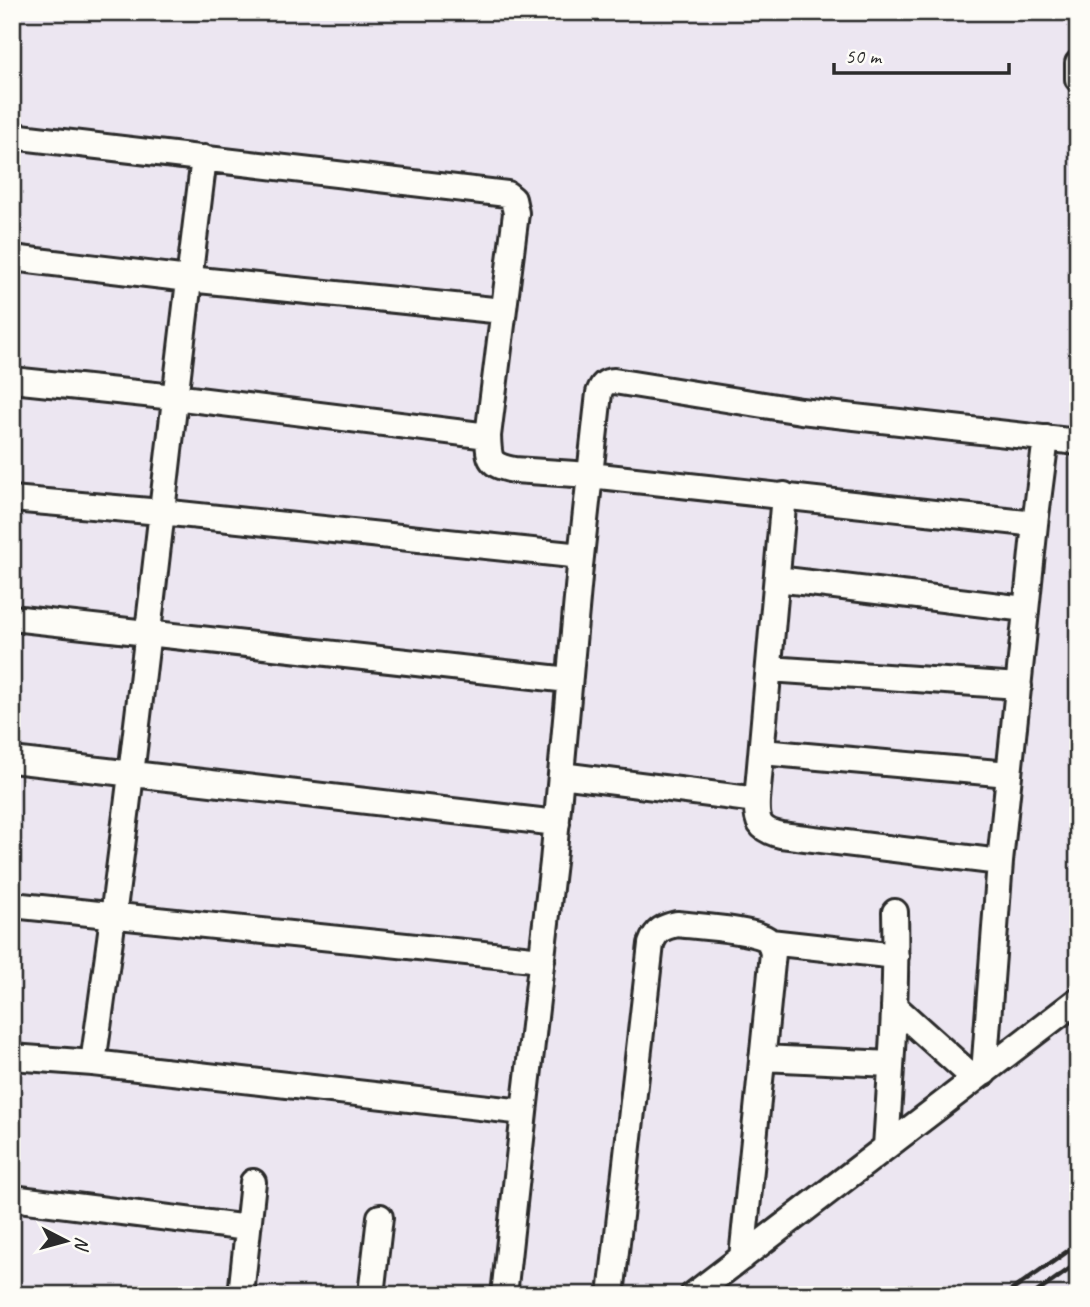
<svg xmlns="http://www.w3.org/2000/svg" width="1090" height="1307" font-family="Caveat,sans-serif">
  <style>
    .lines { fill: none; stroke-linecap: round; stroke-linejoin: round }
    .street-casing { stroke: #2b2b2b; stroke-width: 30 }
    .street { stroke: #fdfcf7; stroke-width: 24 }
    .rail { stroke: #2b2b2b; stroke-width: 5 }
  </style>
  <rect width="100%" height="100%" fill="#ece6f1"/>
  <filter id="ink" filterUnits="userSpaceOnUse"><feTurbulence type="fractalNoise" baseFrequency=".0143" numOctaves="2"/><feDisplacementMap in="SourceGraphic" scale="14" xChannelSelector="R" yChannelSelector="G"/><feConvolveMatrix kernelMatrix="1 2 1 2 8 2 1 2 1" color-interpolation-filters="sRGB"/></filter>
  <g filter="url(#ink)">
    <g class="lines">
      <defs>
        <path id="street" d="M1078,63V79
          M12,136L507,194L513,199L516,213L488,436C489,460 489,465 514,470L590,475L1035,524
          M12,258L189,279L503,311
          M12,380L174,397L488,436
          M784,495L757,800C756,822 759,830 781,835L1000,862
          M12,499L161,512L581,556
          M777,579L1026,609
          M12,618L569,680
          M769,669L1019,686
          M762,752L1009,774
          M12,760L557,823
          M561,775L757,800
          M12,905L542,960
          M770,942L896,956
          M894,1006L975,1079
          M12,1057L93,1063L524,1112
          M762,1058L891,1064
          M93,1063C136,763 166,460 204,158
          M984,1073L1000,862L1035,524L1046,438
          M886,1147C891,1069 897,991 895,912
          M12,1198L248,1228
          M241,1295L253,1182
          M371,1295L380,1217
          M504,1295L524,1112L553,862L580,566L599,393C602,385 605,381 614,381L801,411L1078,442
          M611,1295L651,944C656,930 663,927 677,924C693,926 763,930 770,942C770,942 772,952 773,953L742,1258
          M693,1295L1078,1000"/>
      </defs>
      <use href="#street" class="street-casing"/>
      <use href="#street" class="street"/>
      <path class="rail" d="M1005,1295L1078,1244
        M1033,1295L1078,1263"/>
    </g>
  </g>
  <rect width="1090" height="1307" fill="none" stroke="#fdfcf7" stroke-width="42"/>
  <rect x="21" y="21" width="1048" height="1265" fill="none" stroke="#2b2b2b" stroke-width="2.5" filter="url(#ink)"/>
  <g transform="translate(66 1241) rotate(96)" stroke="#fdfcf7" stroke-width="5" paint-order="stroke">
  <path d="M0-5L12 26L0 18L-12 26Z" fill="#2b2b2b"/>
  <text y="-10" font-size="19" font-weight="bold" text-anchor="middle" fill="#2b2b2b">N</text>
  </g>
  <path d="M834 63v10h175v-10" fill="none" stroke="#2b2b2b" stroke-width="3.5"/>
  <text x="845" y="63" font-size="21" fill="#2b2b2b" stroke="#fdfcf7" stroke-width="5" paint-order="stroke">50 m</text>
</svg>
